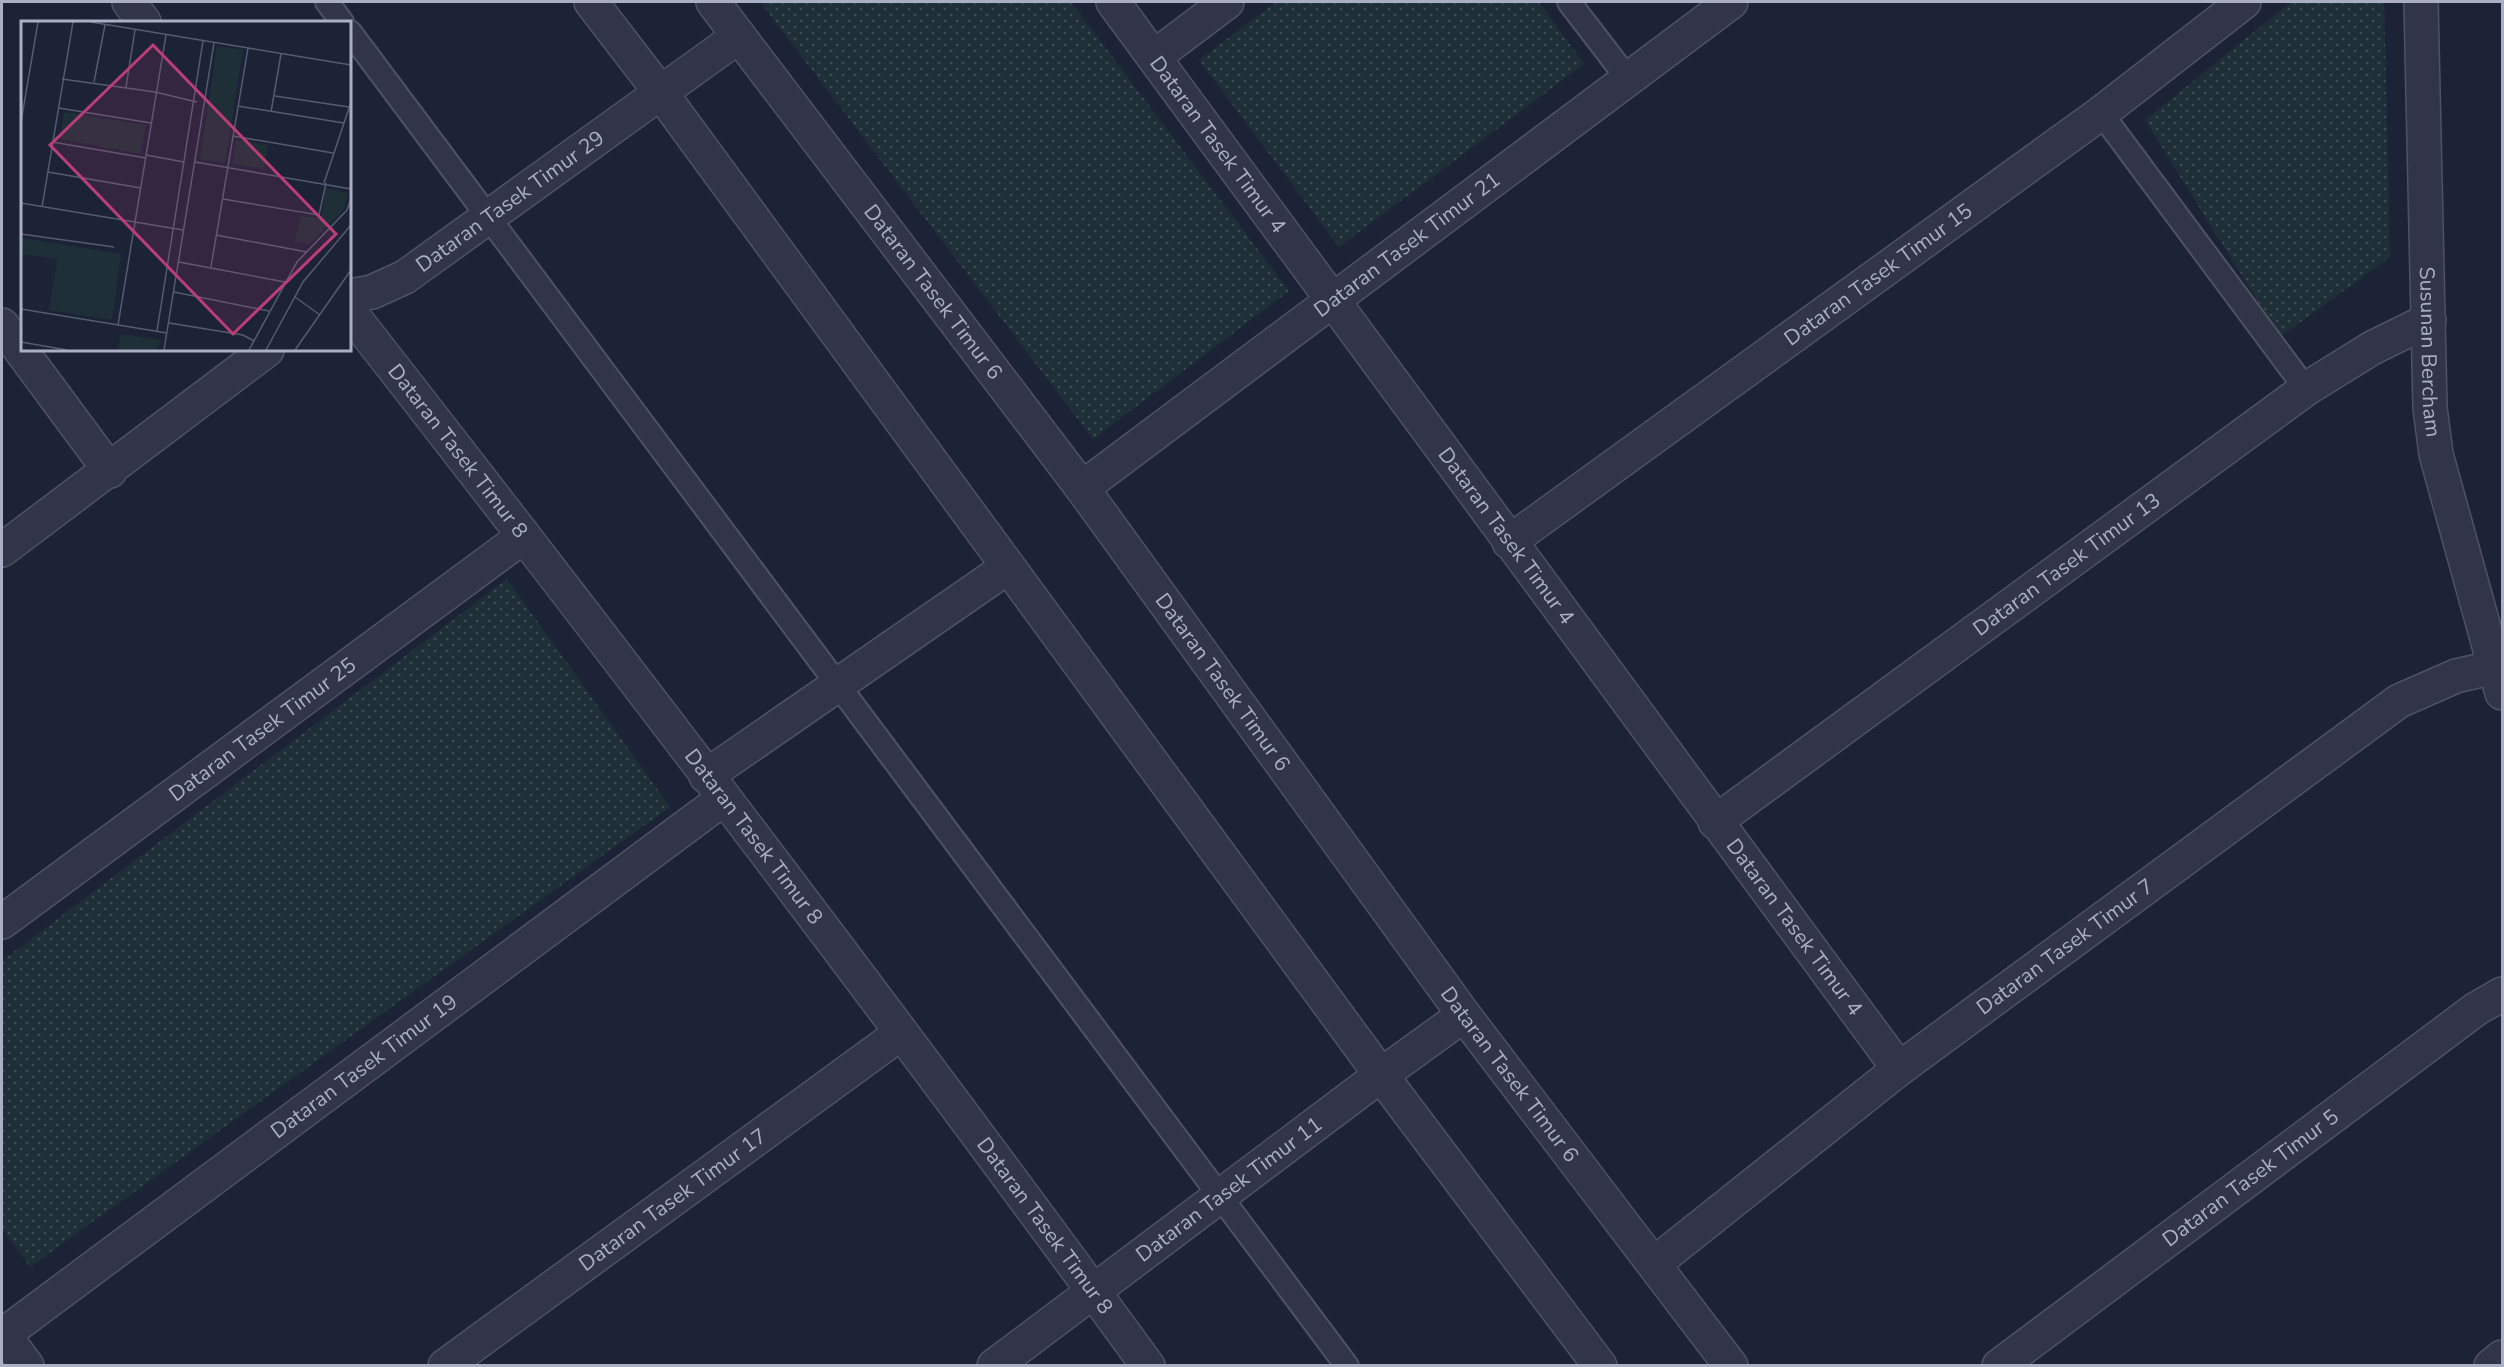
<svg xmlns="http://www.w3.org/2000/svg" width="2504" height="1367" font-family="'Nunito Sans',sans-serif">
  <style>
    .grass { fill: url(#grass-dots) }
    .lines { fill: none; stroke-linecap: round; stroke-linejoin: round }
    .lane-casing { stroke: #4e5265; stroke-width: 26 }
    .street-casing { stroke: #4e5265; stroke-width: 36 }
    .lane { stroke: #313547; stroke-width: 22 }
    .street { stroke: #313547; stroke-width: 33 }
    .labels { text-anchor: middle; stroke-width: 6; stroke-linejoin: round; paint-order: stroke }
    .street-label { font-size: 21px; fill: #aaafc5; stroke: #171b2b }
    .inset-road { fill: none; stroke: #555b70; stroke-width: 1.5 }
    .view { fill: #bc3e76; fill-opacity: 0.15; stroke: #bc3e76; stroke-width: 3 }
    .inset-edge { fill: none; stroke: #aaafc5; stroke-width: 3 }
  </style>
  <defs>
    <pattern id="grass-dots" width="8" height="8" patternUnits="userSpaceOnUse" patternTransform="scale(1.5)"><rect width="8" height="8" fill="#1f2f38"/><path d="M2 2h.1M6 6h.1" fill="none" stroke="#3d4b53" stroke-width="1.8" stroke-linecap="round"/></pattern>
  </defs>
  <rect width="100%" height="100%" fill="#1d2337"/>
  <path class="grass" d="M760,2H1071L1289,291L1093,439Z
    M1276,2H1539L1584,64L1339,247L1199,60Z
    M2291,2H2384L2390,257L2280,337L2145,120Z
    M507,579L670,807L30,1267L2,1229V961Z"/>
  <g class="lines">
    <defs>
      <path id="lane" d="M327,2L342,22
        M1569,2L1628,79
        M350,32L1347,1366
        M2101,113L2306,389"/>
      <g id="street">
        <path d="M129,2L144,22"/>
        <path d="M591,2L661,93L1381,1075L1600,1366"/>
        <path id="s1" d="M713,2L1082,488L1464,1015L1731,1366"/>
        <path id="s2" d="M1113,2L1899,1069"/>
        <path id="s3" d="M2421,2L2430,408L2436,454L2502,693"/>
        <path d="M1154,57L1227,2"/>
        <path id="s4" d="M350,296L372,292L405,277L739,36"/>
        <path id="s5" d="M350,312C621,659 888,1010 1148,1366"/>
        <path d="M2,325L110,471"/>
        <path id="s6" d="M1082,488L1731,2"/>
        <path id="s7" d="M1509,542L2101,113L2244,2"/>
        <path d="M2,550L267,350"/>
        <path d="M706,776L1008,567"/>
        <path id="s8" d="M1715,822L2306,389L2372,348L2429,320"/>
        <path id="s9" d="M2,922L524,536"/>
        <path id="s10" d="M1655,1263L1899,1069L2399,701L2456,676L2495,667"/>
        <path d="M2,1332L27,1366"/>
        <path id="s11" d="M3,1335L723,799"/>
        <path id="s12" d="M445,1366L901,1033"/>
        <path id="s13" d="M994,1366L1381,1075L1464,1015"/>
        <path id="s14" d="M1999,1366L2476,1009L2502,994"/>
        <path d="M2491,1366L2502,1357"/>
      </g>
    </defs>
    <use href="#lane" class="lane-casing"/>
    <use href="#street" class="street-casing"/>
    <use href="#lane" class="lane"/>
    <use href="#street" class="street"/>
  </g>
  <g class="labels">
    <g class="street-label">
      <text dy="7" stroke="none"><textPath href="#s2" startOffset="177">Dataran Tasek Timur 4</textPath></text>
      <text dy="7" stroke="none"><textPath href="#s4" startOffset="188">Dataran Tasek Timur 29</textPath></text>
      <text dy="7" stroke="none"><textPath href="#s6" startOffset="406">Dataran Tasek Timur 21</textPath></text>
      <text dy="7" stroke="none"><textPath href="#s7" startOffset="456">Dataran Tasek Timur 15</textPath></text>
      <text dy="7" stroke="none"><textPath href="#s1" startOffset="364">Dataran Tasek Timur 6</textPath></text>
      <text dy="7" stroke="none"><textPath href="#s3" startOffset="350">Susunan Bercham</textPath></text>
      <text dy="7" stroke="none"><textPath href="#s5" startOffset="176">Dataran Tasek Timur 8</textPath></text>
      <text dy="7" stroke="none"><textPath href="#s2" startOffset="663">Dataran Tasek Timur 4</textPath></text>
      <text dy="7" stroke="none"><textPath href="#s8" startOffset="436">Dataran Tasek Timur 13</textPath></text>
      <text dy="7" stroke="none"><textPath href="#s1" startOffset="850">Dataran Tasek Timur 6</textPath></text>
      <text dy="7" stroke="none"><textPath href="#s9" startOffset="324">Dataran Tasek Timur 25</textPath></text>
      <text dy="7" stroke="none"><textPath href="#s5" startOffset="662">Dataran Tasek Timur 8</textPath></text>
      <text dy="7" stroke="none"><textPath href="#s2" startOffset="1149">Dataran Tasek Timur 4</textPath></text>
      <text dy="7" stroke="none"><textPath href="#s10" startOffset="518">Dataran Tasek Timur 7</textPath></text>
      <text dy="7" stroke="none"><textPath href="#s11" startOffset="450">Dataran Tasek Timur 19</textPath></text>
      <text dy="7" stroke="none"><textPath href="#s1" startOffset="1336">Dataran Tasek Timur 6</textPath></text>
      <text dy="7" stroke="none"><textPath href="#s14" startOffset="314">Dataran Tasek Timur 5</textPath></text>
      <text dy="7" stroke="none"><textPath href="#s13" startOffset="294">Dataran Tasek Timur 11</textPath></text>
      <text dy="7" stroke="none"><textPath href="#s12" startOffset="282">Dataran Tasek Timur 17</textPath></text>
      <text dy="7" stroke="none"><textPath href="#s5" startOffset="1148">Dataran Tasek Timur 8</textPath></text>
    </g>
  </g>
  <g transform="translate(21 21)">
    <rect width="330" height="330" fill="#1d2337"/>
    <path d="M196,25L222,29L204,142L179,138ZM43,91L125,104L120,133L39,118ZM215,119L247,124L243,148L211,143ZM305,167L327,172L322,189L288,223L273,221L280,195L300,197ZM0,217L100,233L91,299L28,289L37,238L0,233ZM100,313L139,319L136,329H96Z" fill="#1f2f38"/>
    <path class="inset-road" d="M70,1L330,44M41,58L134,71L176,81M73,61L84,4M105,66L114,9M254,75L328,86M217,85L323,102M38,87L130,102M250,91L260,33M0,101L17,1M212,115L312,132M31,121L125,137M125,134L163,141M174,141L330,168M27,151L120,167M303,162L330,81M202,178L298,194L305,162M0,182L162,209M21,186L52,1M0,213L93,226M195,214L286,231M158,241L264,261M190,246L227,27M153,271L248,290M274,276L299,294M0,288L146,312M148,302L222,314L233,320M97,304L145,14M136,310L182,20M0,321L46,329M143,329L193,22M228,329L276,241L326,189L330,178M245,329L282,261L330,204M274,329L330,249"/>
    <path class="view" d="M132,24L315,213L212,313L29,124Z"/>
    <rect width="330" height="330" class="inset-edge"/>
  </g>
  <rect width="2504" height="1367" fill="none" stroke="#aaafc5" stroke-width="6"/>
</svg>
